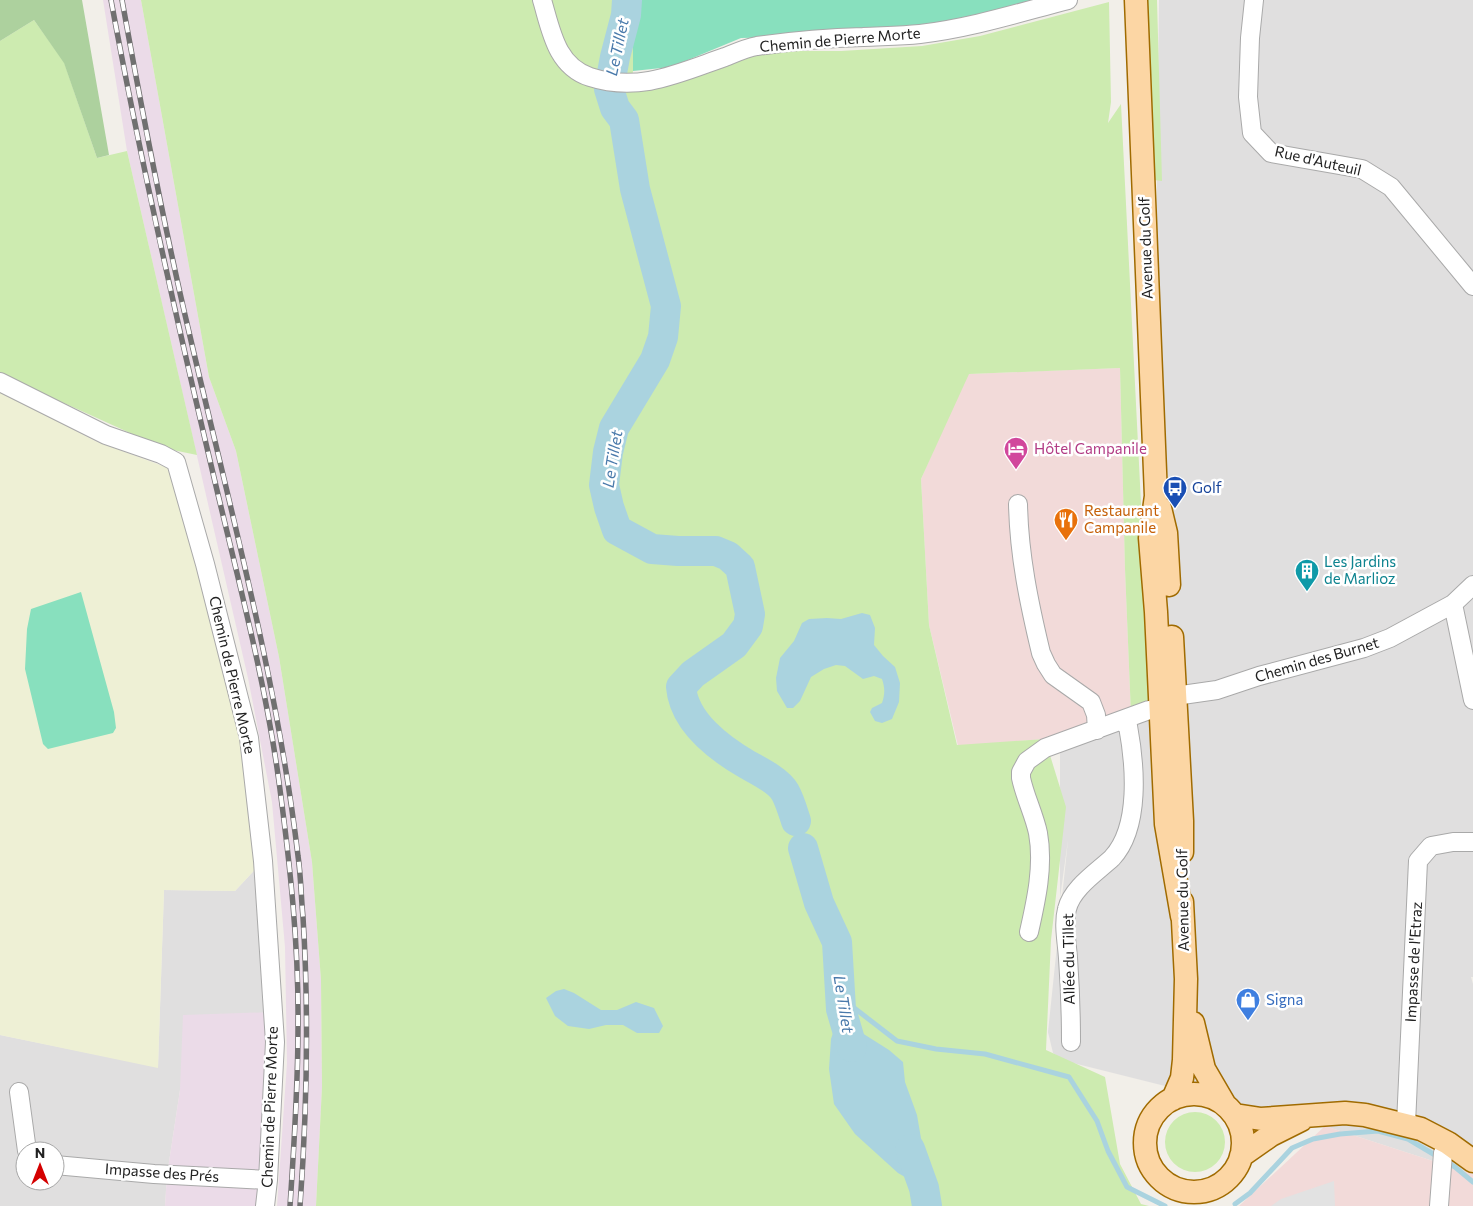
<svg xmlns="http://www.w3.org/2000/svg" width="1473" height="1206" font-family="Commissioner,sans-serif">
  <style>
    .residential { fill: #e0dfdf; fill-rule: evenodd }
    .commercial { fill: #f2dad9 }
    .industrial { fill: #ebdbe8 }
    .farmland { fill: #eef0d5 }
    .grass { fill: #cdebb0 }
    .forest { fill: #add19e }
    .pitch { fill: #88e0be }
    .parking { fill: #e2e2e2 }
    .water { fill: #aad3df }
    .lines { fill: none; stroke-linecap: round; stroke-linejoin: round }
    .stream { stroke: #aad3df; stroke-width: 5 }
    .river { stroke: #aad3df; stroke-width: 30 }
    .minor-casing { stroke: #a9a9a9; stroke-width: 20 }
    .major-casing { stroke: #a06b00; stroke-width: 25 }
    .minor { stroke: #fff; stroke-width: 18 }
    .major { stroke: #fcd6a4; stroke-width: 22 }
    .rail-casing { stroke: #707070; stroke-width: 5.5 }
    .rail { stroke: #fff; stroke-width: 4; stroke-dasharray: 11; stroke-linecap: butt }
    .labels { text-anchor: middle; stroke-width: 5; stroke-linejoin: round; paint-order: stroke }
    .street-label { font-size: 15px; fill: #222; stroke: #fff }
    .hotel-label { font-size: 15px; fill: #b23c85; stroke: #fff; text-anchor: start }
    .transit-label { font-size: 15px; fill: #164399; stroke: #fff; text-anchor: start }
    .food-label { font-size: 15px; fill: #c56008; stroke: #fff; text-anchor: start }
    .culture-label { font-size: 15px; fill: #0d838f; stroke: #fff; text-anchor: start }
    .shop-label { font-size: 15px; fill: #366cbe; stroke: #fff; text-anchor: start }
    .water-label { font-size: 16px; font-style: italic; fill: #4a7aab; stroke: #fff }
  </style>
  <rect width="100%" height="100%" fill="#f2efe9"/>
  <path class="residential" d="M1159,0H1473V977H1471L1473,984V1174L1325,1126L1065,1061L1053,1053L1048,1032L1068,840L1060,898V742L1151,703Z
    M263,861L273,1012L180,1090L167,1175L165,1206H0V1035L158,1067L164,890L235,891ZM25,1151H55V1181H25Z"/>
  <path class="commercial" d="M1120,368L1125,569L1131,715L1045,739L958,746L929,625L921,479L967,374Z
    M1325,1126L1473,1174V1206H1239Z"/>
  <path class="industrial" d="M103,0H141L209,377L236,451L279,657L312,862L321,980L322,1087L316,1206H277L287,1063L285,947L272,802L248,678L127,151Z
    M273,1012L262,1206H165L167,1175L180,1090L183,1015Z"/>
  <path class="farmland" d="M0,391L95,441L179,472L238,694L263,861L235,891L164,890L158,1068L0,1035Z"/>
  <path class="grass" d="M141,0H633V71L631,89L740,57L770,51H841L922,46L980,36L1109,2L1111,102L1108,123L1121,104L1151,704L1131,715L1125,569L1120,368L969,374L921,479L929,625L957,745L1045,739L1066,807L1051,940L1046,1050L1105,1077L1120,1164L1141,1204L1149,1206H316L322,1087L321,980L312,862L279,657L236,451L209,377Z
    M1147,0H1157L1162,181L1154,180Z
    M34,20L64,62L97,158L127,151L197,455L163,448L0,374V41Z
    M1165 1142a30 30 0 1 1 60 0a30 30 0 1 1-60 0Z"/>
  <path class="forest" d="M0,0H82L109,155L97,158L64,63L34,20L0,41Z"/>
  <path class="pitch" d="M633,0H1056L911,34L741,38L671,67L633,71Z
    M81,592L114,712L116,728L113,733L48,749L43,744L25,669L27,629L31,609Z"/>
  <path class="parking" d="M1334,1181L1335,1206H1271L1281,1199Z"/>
  <path class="water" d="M862,613L870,615L875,628L874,645L883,656L895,667L900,683L899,702L892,719L882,723L875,721L870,712L872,708L882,703C885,694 885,688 882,679L874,676L863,679L845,666L836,665L824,669L811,677L800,701L793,708H787L777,691L776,678L780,658L794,641L802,623L809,619L827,618L841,619Z
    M564,989L574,993L601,1010H617L636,1002L654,1008L663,1026L659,1033H637L623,1025H606L589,1029L568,1026L555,1016L546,998L556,991Z
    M841,1009L851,1026L889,1050L903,1062L905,1082L917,1115L928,1179L924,1188L898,1173L855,1134L834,1104L829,1069L831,1039Z"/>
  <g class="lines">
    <path class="stream" d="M840,997L897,1041L936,1049L985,1054L1069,1077L1097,1121L1108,1151L1127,1187L1165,1206
      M1235,1204L1250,1193L1292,1148L1313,1139L1340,1134L1378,1131L1408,1139L1455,1167L1473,1182"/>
    <path class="river" d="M627,0L626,15L615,57L609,89L615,108L624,120L635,189L666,306L663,337L655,360L614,428L608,452L604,485L609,507L617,530L652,549L678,551H716L728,556L740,567L750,614L748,626L734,645L693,674L681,687C684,722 720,749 748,765C759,771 779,781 785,792C790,801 793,812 796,821
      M803,848L819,903L837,942L841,1009L852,1047
      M910,1149L924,1188L927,1206"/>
    <defs>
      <path id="minor" d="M542,0C551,30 556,66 590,77C639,93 679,73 725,57C735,53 746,48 757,46C792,41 828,38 863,37C882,36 901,36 920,34C971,28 1018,13 1068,0
        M1254,0L1250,38L1248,97L1252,133L1271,153L1362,169L1391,187L1473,286
        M0,382L106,435L161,454L176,462L205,564L249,738L263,861L275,1042L268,1180L265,1206
        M1018,504C1019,555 1029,603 1041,653L1046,664L1053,675L1091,702L1096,715L1097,730
        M1453,604L1473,700
        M1175,696L1217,690L1259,676L1364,648L1390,638L1453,604L1473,585
        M1029,932C1036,901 1044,866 1038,833C1034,814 1025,797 1021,778V772L1027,761L1045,748L1149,710L1160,708L1166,709L1171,715
        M1071,1042C1071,1014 1070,986 1068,958C1067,943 1063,924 1067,909C1072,888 1097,872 1112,858C1141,827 1135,764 1128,726L1122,722
        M19,1092L27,1151
        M1406,1124L1418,861L1431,846L1453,842H1473
        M55,1165L154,1174L268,1180
        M1439,1206L1443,1153L1448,1143"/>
      <path id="major" d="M1136,0L1156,496L1150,538L1156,612L1166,824L1182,916
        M1160,508L1166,533L1169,585
        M1172,637L1182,821V852
        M1193,1023L1204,1069L1225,1105
        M1145 1143a49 49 0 1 1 98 0a49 49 0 1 1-98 0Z
        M1173,1099L1182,1078L1184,1060L1186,979L1182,902
        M1235,1115L1261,1119L1345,1113L1365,1115L1421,1129L1448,1143L1473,1161
        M1241,1156L1271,1135L1301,1120"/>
    </defs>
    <use href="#minor" class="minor-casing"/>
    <use href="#major" class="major-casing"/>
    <use href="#minor" class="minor"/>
    <use href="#major" class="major"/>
    <defs>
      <path id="rail" d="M111,0C140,158 175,313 212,469C236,572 265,678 279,782C290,864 299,946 298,1028C298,1087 294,1147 290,1206
        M122,0C142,111 163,222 189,332C229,505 277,678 298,856C301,876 301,897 303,917C309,1014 307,1110 300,1206"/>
    </defs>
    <use href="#rail" class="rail-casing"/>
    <use href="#rail" class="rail"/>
  </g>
  <defs>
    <symbol id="hotel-pin" viewBox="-11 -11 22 30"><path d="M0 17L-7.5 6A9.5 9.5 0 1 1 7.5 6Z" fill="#d1479c" stroke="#fff"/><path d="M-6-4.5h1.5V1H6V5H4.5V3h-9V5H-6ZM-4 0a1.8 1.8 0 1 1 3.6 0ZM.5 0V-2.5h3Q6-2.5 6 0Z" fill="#fff"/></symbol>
    <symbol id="bus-pin" viewBox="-11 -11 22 30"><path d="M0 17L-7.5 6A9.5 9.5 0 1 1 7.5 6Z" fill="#1a4fb4" stroke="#fff"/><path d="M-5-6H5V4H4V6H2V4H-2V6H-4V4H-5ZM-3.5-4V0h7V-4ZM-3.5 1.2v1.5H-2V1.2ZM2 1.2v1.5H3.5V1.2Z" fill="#fff"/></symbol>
    <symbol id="restaurant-pin" viewBox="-11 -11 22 30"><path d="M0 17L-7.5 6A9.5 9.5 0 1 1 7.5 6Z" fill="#e8710a" stroke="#fff"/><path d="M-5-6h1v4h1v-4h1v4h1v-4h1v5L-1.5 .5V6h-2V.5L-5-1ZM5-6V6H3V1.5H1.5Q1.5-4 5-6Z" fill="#fff"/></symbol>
    <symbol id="building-pin" viewBox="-11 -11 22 30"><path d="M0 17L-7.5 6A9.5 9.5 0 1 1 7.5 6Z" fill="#0f9aa8" stroke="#fff"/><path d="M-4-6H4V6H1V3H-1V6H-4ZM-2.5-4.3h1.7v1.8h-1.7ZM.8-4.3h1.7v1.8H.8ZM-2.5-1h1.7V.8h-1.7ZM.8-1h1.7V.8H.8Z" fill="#fff"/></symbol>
    <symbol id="shop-pin" viewBox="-11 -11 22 30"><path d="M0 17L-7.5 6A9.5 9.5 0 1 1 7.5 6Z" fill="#3f7fe0" stroke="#fff"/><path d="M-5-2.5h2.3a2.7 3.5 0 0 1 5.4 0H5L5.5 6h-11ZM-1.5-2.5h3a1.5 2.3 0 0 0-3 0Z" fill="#fff"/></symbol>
  </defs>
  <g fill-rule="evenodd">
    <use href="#hotel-pin" x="1002" y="435" width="28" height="38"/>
    <use href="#bus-pin" x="1161" y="474" width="28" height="38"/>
    <use href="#restaurant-pin" x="1052" y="506" width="28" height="38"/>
    <use href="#building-pin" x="1293" y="557" width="28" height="38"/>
    <use href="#shop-pin" x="1234" y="986" width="28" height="38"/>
  </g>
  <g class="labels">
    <g class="street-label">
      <text transform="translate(840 40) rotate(-5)" y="5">Chemin de Pierre Morte</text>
      <text transform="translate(1318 161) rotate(13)" y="5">Rue d'Auteuil</text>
      <text transform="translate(1146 248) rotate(-92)" y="5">Avenue du Golf</text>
      <text transform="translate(1317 660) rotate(-16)" y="5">Chemin des Burnet</text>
      <text transform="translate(232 675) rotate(77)" y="5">Chemin de Pierre Morte</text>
      <text transform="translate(1183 900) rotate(-91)" y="5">Avenue du Golf</text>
      <text transform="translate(1069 959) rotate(-91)" y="5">Allée du Tillet</text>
      <text transform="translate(1414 962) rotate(-87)" y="5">Impasse de l'Etraz</text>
      <text transform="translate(270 1107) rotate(-88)" y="5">Chemin de Pierre Morte</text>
      <text transform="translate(162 1173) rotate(4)" y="5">Impasse des Prés</text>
    </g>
    <g class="hotel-label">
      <text x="1034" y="454">Hôtel Campanile</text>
    </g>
    <g class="transit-label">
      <text x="1192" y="493">Golf</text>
    </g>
    <g class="food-label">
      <text x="1084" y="516">Restaurant<tspan x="1084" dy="17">Campanile</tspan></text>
    </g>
    <g class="culture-label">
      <text x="1324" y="567">Les Jardins<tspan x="1324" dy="17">de Marlioz</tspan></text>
    </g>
    <g class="shop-label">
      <text x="1266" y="1005">Signa</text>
    </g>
    <g class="water-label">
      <text transform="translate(617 47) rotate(-78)" y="6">Le Tillet</text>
      <text transform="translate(612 459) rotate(-81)" y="6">Le Tillet</text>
      <text transform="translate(844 1004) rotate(81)" y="6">Le Tillet</text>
    </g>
  </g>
  <g transform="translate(40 1166)"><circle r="24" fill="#ffffff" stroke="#a7a7a7"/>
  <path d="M0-4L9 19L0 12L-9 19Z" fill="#d40000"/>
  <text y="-8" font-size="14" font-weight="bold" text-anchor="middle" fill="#222222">N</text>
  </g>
</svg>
